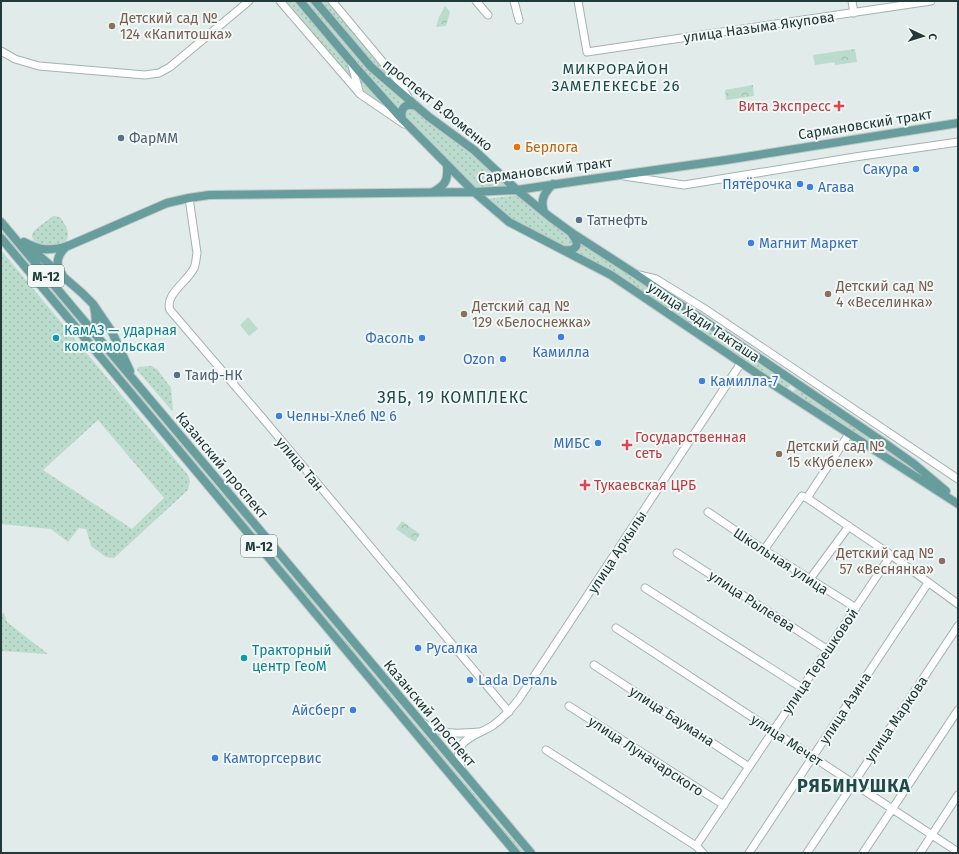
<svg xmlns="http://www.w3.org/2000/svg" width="959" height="854" font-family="'Fira Sans',sans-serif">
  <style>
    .grass { fill: url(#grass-dots); fill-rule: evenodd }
    .park { fill: url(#park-crowns) }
    .garden { fill: #bbdbcc }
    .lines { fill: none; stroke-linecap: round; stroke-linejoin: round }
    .minor-casing { stroke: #a4b2b1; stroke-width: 9 }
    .major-casing { stroke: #c1c8c8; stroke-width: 10 }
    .minor { stroke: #fff; stroke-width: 7 }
    .major { stroke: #689d9e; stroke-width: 8 }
    .education-dot { fill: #8d6e63; stroke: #f1f8f6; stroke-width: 1.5 }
    .health-dot { fill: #e0444e; stroke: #f1f8f6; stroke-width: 1.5 }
    .service-dot { fill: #5c6f8a; stroke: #f1f8f6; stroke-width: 1.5 }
    .food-dot { fill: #e8710a; stroke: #f1f8f6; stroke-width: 1.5 }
    .shop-dot { fill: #3f7fe0; stroke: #f1f8f6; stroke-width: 1.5 }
    .culture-dot { fill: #0f9aa8; stroke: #f1f8f6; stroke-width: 1.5 }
    .labels { text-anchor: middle; stroke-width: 4; stroke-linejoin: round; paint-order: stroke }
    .shield { fill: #f1f8f6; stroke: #607372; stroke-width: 1 }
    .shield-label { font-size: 13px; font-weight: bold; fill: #223a3a }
    .education-label { font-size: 14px; fill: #785e54; stroke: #f1f8f6; text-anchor: start }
    .street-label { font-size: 14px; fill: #223a3a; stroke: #f1f8f6 }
    .health-label { font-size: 14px; fill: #be3a42; stroke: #f1f8f6; text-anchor: start }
    .service-label { font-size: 14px; fill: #4e5e75; stroke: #f1f8f6; text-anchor: start }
    .food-label { font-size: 14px; fill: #c56008; stroke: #f1f8f6; text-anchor: start }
    .shop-label { font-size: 14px; fill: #366cbe; stroke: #f1f8f6; text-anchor: start }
    .culture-label { font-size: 14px; fill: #0d838f; stroke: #f1f8f6; text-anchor: start }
    .neighbourhood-label { font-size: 15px; letter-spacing: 1px; fill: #204a4b; stroke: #f1f8f6 }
    .quarter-label { font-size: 16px; letter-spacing: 1px; fill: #204a4b; stroke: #f1f8f6 }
    .district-label { font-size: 18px; font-weight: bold; letter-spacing: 1px; fill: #204a4b; stroke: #f1f8f6 }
  </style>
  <defs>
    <pattern id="grass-dots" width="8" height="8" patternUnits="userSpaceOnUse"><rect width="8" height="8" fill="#bbdbcc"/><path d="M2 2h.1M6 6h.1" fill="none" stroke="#a0bdb0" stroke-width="1.8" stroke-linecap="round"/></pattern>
    <pattern id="park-crowns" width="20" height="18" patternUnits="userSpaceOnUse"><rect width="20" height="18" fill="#bbdbcc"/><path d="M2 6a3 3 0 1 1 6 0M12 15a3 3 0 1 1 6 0" fill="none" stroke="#a0bdb0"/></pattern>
  </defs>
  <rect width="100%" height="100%" fill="#e1ebe9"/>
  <path class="grass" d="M285,1H296L388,109L366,95L359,88Z
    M303,1H310L360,61L404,102L399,106L397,111Z
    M319,1H330L400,87L376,67Z
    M410,107L473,154L508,187H474L403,117V112Z
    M517,195L571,236L573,243L572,246L567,247L562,246L504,214L486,199Z
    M53,216L60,217C89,255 30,251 32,235C33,229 49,220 53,216Z
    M1,230L82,326L77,324L1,233Z
    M580,243L699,321L696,323L695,327L575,251Z
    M1,250L188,475L190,481L188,490L114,558L106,557L91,546L86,529L79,528L68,542L51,529L1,524ZM98,420L164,498L132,529L43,470Z
    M704,326H706L790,382V386L788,388H786L702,332V329Z
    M91,337L524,853H521L89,339Z
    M151,366L157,369L171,388L173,410L172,411L137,370L138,367Z
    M796,386L878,441L943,490L792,392L795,390Z
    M1,613H4L7,622L48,654L1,651Z"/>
  <path class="park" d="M445,6L450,12L446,26L436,27L439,17Z
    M855,49L857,62L835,65L833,52Z
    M753,85L754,96L726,100L725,90Z
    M402,521L420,534L415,542L396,529Z"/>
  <path class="garden" d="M833,52L835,62L815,65L813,55Z
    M248,317L258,329L249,336L240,325Z"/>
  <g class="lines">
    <defs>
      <path id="minor" d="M280,1L360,94L404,124
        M332,1L396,78L408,97
        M476,1L488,15
        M514,1L519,20
        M578,1L587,52L931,1
        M852,1L854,13
        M1,51L15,59L39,66L145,75L159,73L170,67L249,1
        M351,62L359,91
        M624,176L684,185L855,157L958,142
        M189,198L197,253C196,258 196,264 194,268C188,281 164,295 170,310L260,415L509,712
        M639,275L656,279L705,309L958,479
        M807,498L849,434
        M708,512L764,550L856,608
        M764,550L802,496L807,498L891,555L958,604
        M677,553L828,650
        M810,579L849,526
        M645,588L802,688
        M616,628L958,852
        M594,665L749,767
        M569,706L724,805
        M423,723C443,735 456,734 479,732
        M546,750L696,846L703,853
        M462,770C460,762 456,753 461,746C467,736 483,732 492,726C503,719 511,709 519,699L741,363
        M696,846L891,555
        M749,853L928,583
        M807,853L958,626
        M863,853L958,710
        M920,853L958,795"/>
      <path id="major" d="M300,1L358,70L402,119L474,192L509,222L611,275L777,387L958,504
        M315,1L371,67L429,117L474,150L517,190L550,217L572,233L637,275L883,442L914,464L946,491
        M402,119C400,108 405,103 416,106
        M433,192C446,185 448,180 447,165
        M544,212C540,200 544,193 553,184
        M1,222L531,853
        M1,238L516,853
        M24,242C41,251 49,251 68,246L167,203L189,198L209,195L474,192L517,190L578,181L726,160L958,123
        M29,247L82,293L93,304L112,332L130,371
        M563,250C576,251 581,246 572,234
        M62,274C54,265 58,253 67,246
        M88,332C98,328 96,316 94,307"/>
    </defs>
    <use href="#minor" class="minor-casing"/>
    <use href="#major" class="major-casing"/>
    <use href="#minor" class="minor"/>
    <use href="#major" class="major"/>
  </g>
  <g class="education-dot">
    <circle cx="112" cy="26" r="4"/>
    <circle cx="828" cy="294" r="4"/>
    <circle cx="464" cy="314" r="4"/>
    <circle cx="779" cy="454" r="4"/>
    <circle cx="942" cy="561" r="4"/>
  </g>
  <g class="health-dot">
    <path d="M837 100h4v4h4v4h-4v4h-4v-4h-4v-4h4z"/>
    <path d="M625 439h4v4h4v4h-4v4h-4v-4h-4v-4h4z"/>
    <path d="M583 479h4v4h4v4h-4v4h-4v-4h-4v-4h4z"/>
  </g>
  <g class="service-dot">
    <circle cx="121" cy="138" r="4"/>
    <circle cx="579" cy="220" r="4"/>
    <circle cx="177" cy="375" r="4"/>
  </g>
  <circle class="food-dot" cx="517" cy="147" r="4"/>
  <g class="shop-dot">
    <circle cx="916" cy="169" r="4"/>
    <circle cx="800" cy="184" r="4"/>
    <circle cx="810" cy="187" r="4"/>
    <circle cx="751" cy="243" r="4"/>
    <circle cx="561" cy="337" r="4"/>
    <circle cx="422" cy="338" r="4"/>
    <circle cx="503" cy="359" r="4"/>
    <circle cx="702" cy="381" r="4"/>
    <circle cx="279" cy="416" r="4"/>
    <circle cx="598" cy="443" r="4"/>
    <circle cx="418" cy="648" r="4"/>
    <circle cx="470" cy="680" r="4"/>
    <circle cx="353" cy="710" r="4"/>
    <circle cx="215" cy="758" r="4"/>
  </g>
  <g class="culture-dot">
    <circle cx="56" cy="338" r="4"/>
    <circle cx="244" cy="658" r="4"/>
  </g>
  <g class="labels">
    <g class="shield">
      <rect x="28" y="265" width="36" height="22" rx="3"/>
      <rect x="241" y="535" width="36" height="22" rx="3"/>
    </g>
    <g class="shield-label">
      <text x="46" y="281">М-12</text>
      <text x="259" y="551">М-12</text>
    </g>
    <g class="education-label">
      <text x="120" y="23">Детский сад №<tspan x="120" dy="16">124 «Капитошка»</tspan></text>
      <text x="836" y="291">Детский сад №<tspan x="836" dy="16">4 «Веселинка»</tspan></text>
      <text x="472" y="311">Детский сад №<tspan x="472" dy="16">129 «Белоснежка»</tspan></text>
      <text x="787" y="451">Детский сад №<tspan x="787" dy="16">15 «Кубелек»</tspan></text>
      <text x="934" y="558" text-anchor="end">Детский сад №<tspan x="934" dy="16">57 «Веснянка»</tspan></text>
    </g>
    <g class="street-label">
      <text transform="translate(759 27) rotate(-8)" y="5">улица Назыма Якупова</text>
      <text transform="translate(438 105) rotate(39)" y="5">проспект В.Фоменко</text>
      <text transform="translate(865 124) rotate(-9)" y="5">Сармановский тракт</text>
      <text transform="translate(545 170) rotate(-7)" y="5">Сармановский тракт</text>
      <text transform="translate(704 322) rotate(34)" y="5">улица Хади Такташа</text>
      <text transform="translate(300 464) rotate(50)" y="5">улица Тан</text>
      <text transform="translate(222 465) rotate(50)" y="5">Казанский проспект</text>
      <text transform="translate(617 552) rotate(-57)" y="5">улица Аркылы</text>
      <text transform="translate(781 561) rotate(33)" y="5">Школьная улица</text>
      <text transform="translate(752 601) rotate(33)" y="5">улица Рылеева</text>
      <text transform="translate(820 661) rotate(-56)" y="5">улица Терешковой</text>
      <text transform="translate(845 708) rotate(-57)" y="5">улица Азина</text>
      <text transform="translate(430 713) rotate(50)" y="5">Казанский проспект</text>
      <text transform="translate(672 716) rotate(33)" y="5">улица Баумана</text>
      <text transform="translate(896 719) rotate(-56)" y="5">улица Маркова</text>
      <text transform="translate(787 740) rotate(33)" y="5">улица Мечет</text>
      <text transform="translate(646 756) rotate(33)" y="5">улица Луначарского</text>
    </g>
    <g class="health-label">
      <text x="831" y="111" text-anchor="end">Вита Экспресс</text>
      <text x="635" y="442">Государственная<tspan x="635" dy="16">сеть</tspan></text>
      <text x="594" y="490">Тукаевская ЦРБ</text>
    </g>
    <g class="service-label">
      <text x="129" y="143">ФарММ</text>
      <text x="587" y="225">Татнефть</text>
      <text x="185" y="380">Таиф-НК</text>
    </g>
    <g class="food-label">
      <text x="525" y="152">Берлога</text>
    </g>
    <g class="shop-label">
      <text x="908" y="174" text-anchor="end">Сакура</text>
      <text x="792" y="189" text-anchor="end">Пятёрочка</text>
      <text x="818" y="192">Агава</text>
      <text x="759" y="248">Магнит Маркет</text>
      <text x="414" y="343" text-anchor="end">Фасоль</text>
      <text x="561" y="357" text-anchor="middle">Камилла</text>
      <text x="495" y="364" text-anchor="end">Ozon</text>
      <text x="710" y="386">Камилла-7</text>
      <text x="287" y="421">Челны-Хлеб № 6</text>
      <text x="590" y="448" text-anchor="end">МИБС</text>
      <text x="426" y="653">Русалка</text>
      <text x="478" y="685">Lada Dеталь</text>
      <text x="345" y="715" text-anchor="end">Айсберг</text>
      <text x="223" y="763">Камторгсервис</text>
    </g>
    <g class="culture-label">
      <text x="64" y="335">КамАЗ — ударная<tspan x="64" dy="16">комсомольская</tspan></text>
      <text x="252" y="655">Тракторный<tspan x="252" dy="16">центр ГеоМ</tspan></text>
    </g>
    <g class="neighbourhood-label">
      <text x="616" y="74">МИКРОРАЙОН<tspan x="616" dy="17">ЗАМЕЛЕКЕСЬЕ 26</tspan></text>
    </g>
    <g class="quarter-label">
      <text x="453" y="403">ЗЯБ, 19 КОМПЛЕКС</text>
    </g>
    <g class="district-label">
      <text x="854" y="792">РЯБИНУШКА</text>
    </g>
  </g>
  <rect width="959" height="854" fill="none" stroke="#223a3a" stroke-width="4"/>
  <g transform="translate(923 36) rotate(94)" stroke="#f1f8f6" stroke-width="3" paint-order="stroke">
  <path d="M0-3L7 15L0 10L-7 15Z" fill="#223a3a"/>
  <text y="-6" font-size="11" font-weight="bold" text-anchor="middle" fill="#223a3a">С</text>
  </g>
</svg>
